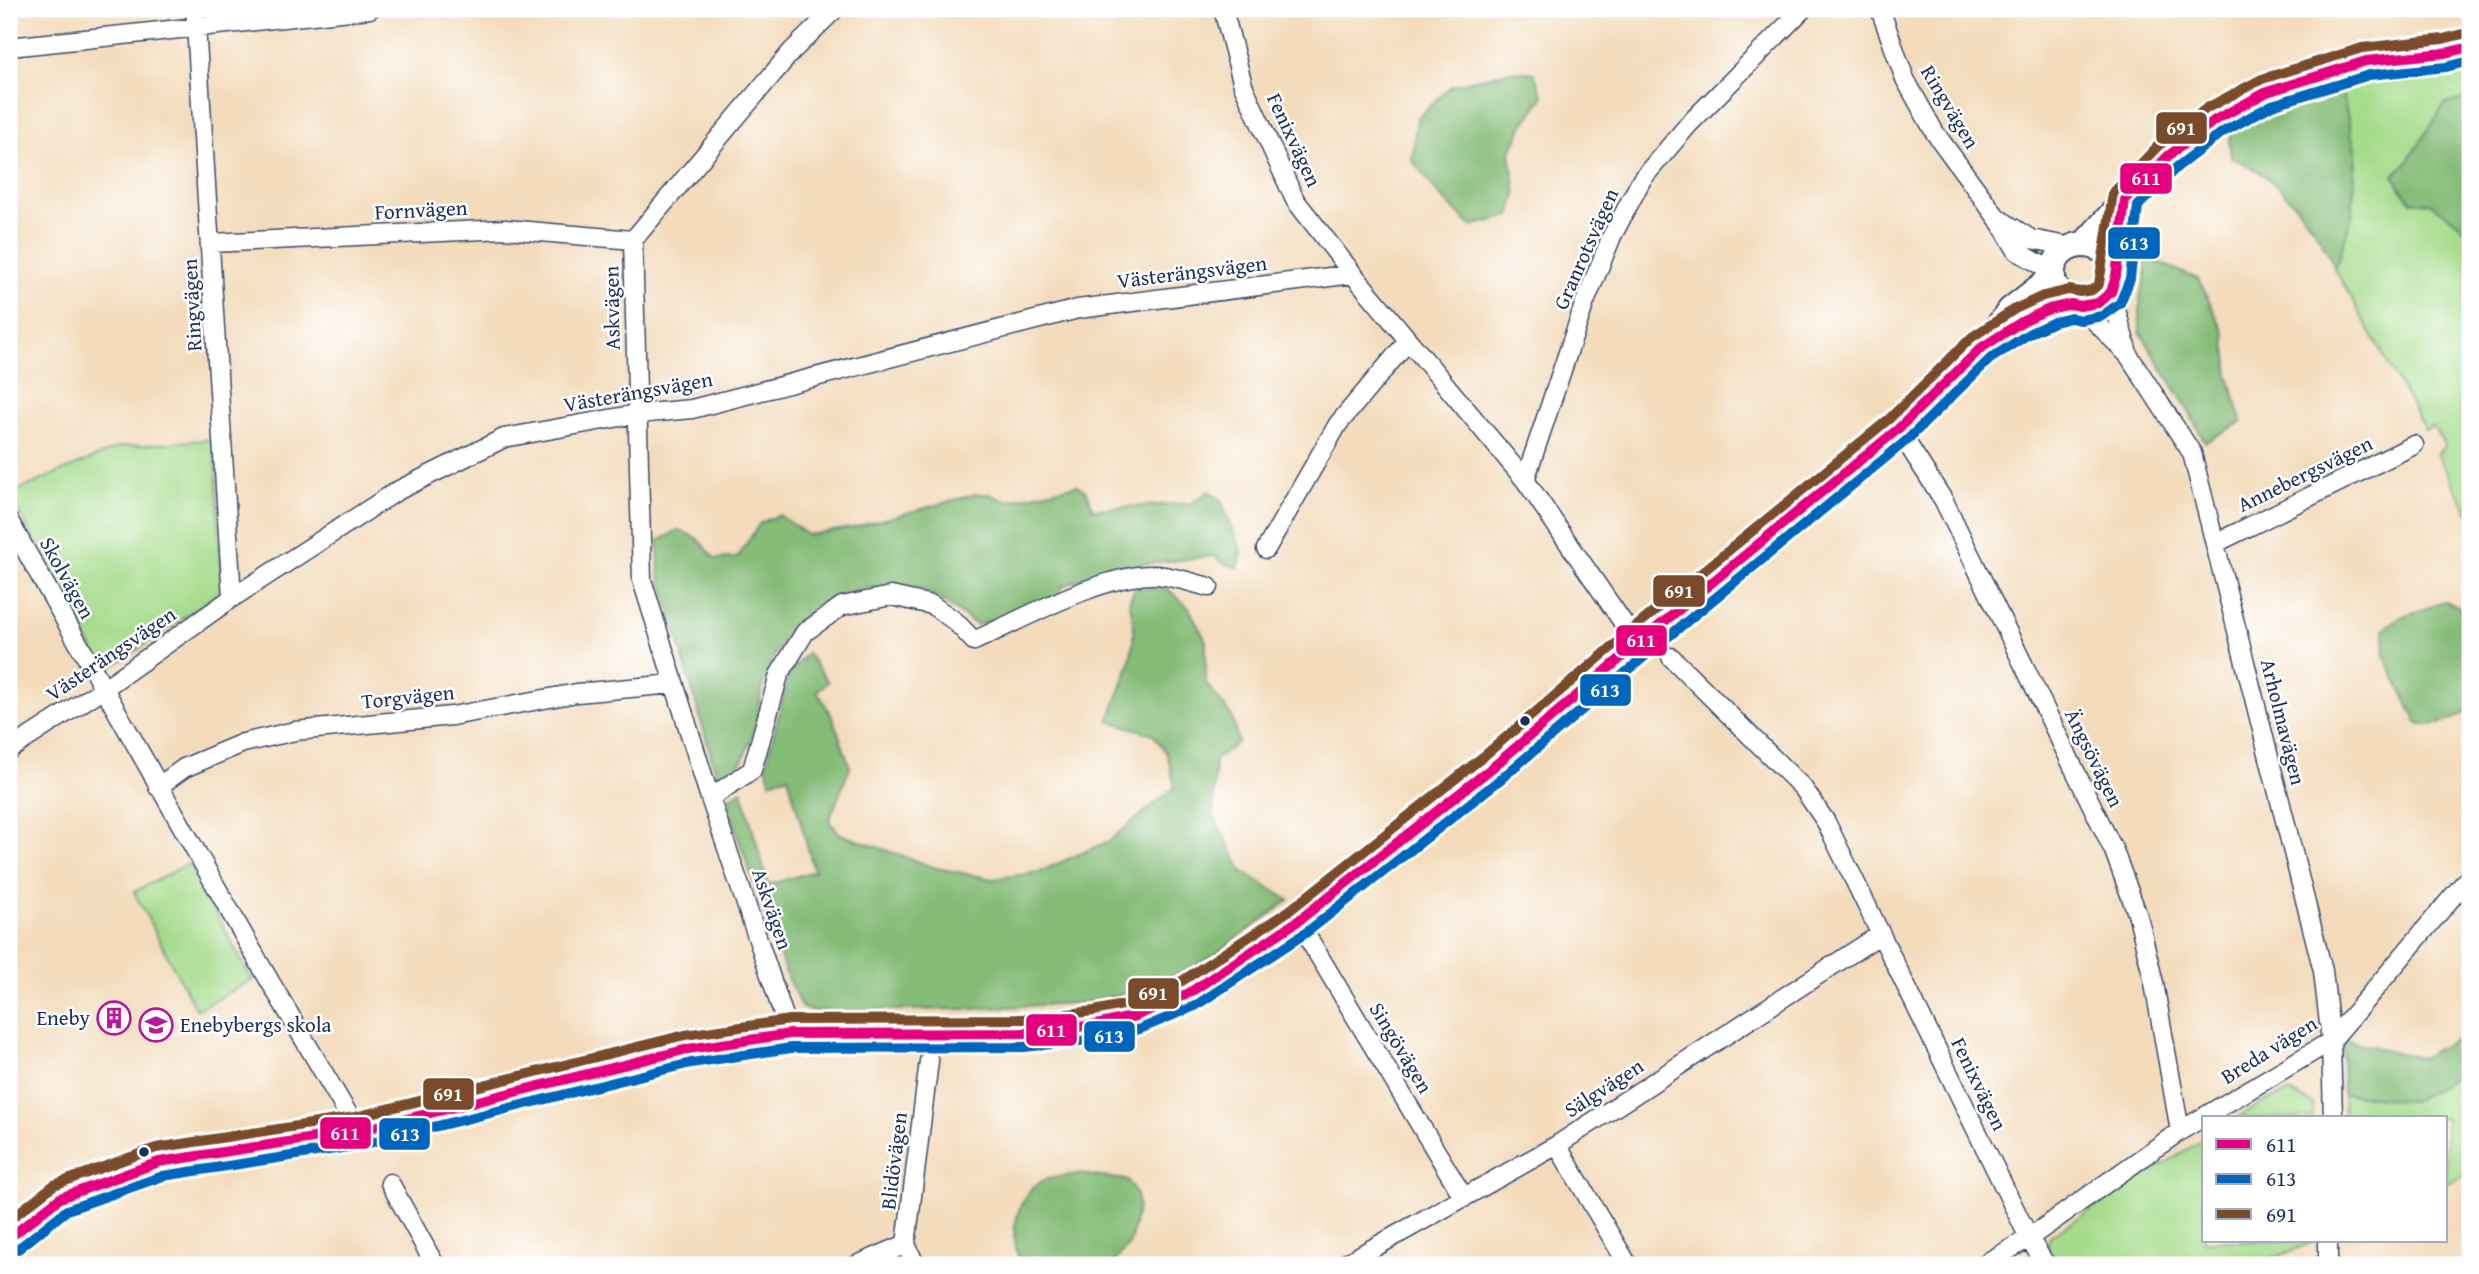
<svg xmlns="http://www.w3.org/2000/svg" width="2479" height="1274" font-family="'Gentium Book Plus',serif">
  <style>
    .green { fill: #a5db8b; stroke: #608574; stroke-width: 2 }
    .forest { fill: #84bb77; stroke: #50756a; stroke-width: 2 }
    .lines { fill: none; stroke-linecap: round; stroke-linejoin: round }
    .minor-casing { stroke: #3b496c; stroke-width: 21 }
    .secondary-casing { stroke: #3b496c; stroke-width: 28 }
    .minor { stroke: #fff; stroke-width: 18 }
    .secondary { stroke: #fff; stroke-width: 24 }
    .bus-1-casing { stroke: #fff; stroke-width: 16 }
    .bus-2-casing { stroke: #fff; stroke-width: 16 }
    .bus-3-casing { stroke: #fff; stroke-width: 16 }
    .bus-1 { stroke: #e5007d; stroke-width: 10 }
    .bus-2 { stroke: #0065bd; stroke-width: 10 }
    .bus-3 { stroke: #7a4b2a; stroke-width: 10 }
    .bus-dot { fill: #1b2f5e; stroke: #fff; stroke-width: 2.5 }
    .labels { text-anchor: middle; stroke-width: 5; stroke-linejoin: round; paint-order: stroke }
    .street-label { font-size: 21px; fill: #1b2f5e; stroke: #fff }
    .poi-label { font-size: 21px; fill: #1b2f5e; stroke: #fff; text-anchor: end }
    .line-badge { stroke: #fff; stroke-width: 2.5 }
    .badge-label { font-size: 19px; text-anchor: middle; font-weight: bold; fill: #fff }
  </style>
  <rect width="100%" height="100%" fill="#fff"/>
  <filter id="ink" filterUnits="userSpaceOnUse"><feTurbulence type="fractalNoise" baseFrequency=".0143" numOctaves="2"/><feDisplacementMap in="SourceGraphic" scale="14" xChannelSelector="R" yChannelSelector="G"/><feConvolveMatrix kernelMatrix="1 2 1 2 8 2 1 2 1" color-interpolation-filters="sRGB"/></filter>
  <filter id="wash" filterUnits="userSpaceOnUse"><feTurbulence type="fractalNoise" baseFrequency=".00686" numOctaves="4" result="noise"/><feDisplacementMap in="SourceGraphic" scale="28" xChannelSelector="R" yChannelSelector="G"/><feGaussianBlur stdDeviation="1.57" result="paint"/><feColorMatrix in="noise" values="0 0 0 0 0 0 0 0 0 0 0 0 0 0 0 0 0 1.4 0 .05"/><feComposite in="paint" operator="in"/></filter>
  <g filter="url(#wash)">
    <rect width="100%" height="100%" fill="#f3dbbb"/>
    <path class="green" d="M2470,63V97L2445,104L2407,162L2394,175L2412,201L2430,203L2455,220L2470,235V515L2437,454L2445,446L2433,426L2425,430L2335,269L2352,216L2356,154L2340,84L2418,69Z
      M215,439L222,591L105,672L9,494L119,447Z
      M189,863L252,980L196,1010L134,892Z
      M2470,1070V1173L2446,1184V1118H2344L2343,1094L2413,1101Z
      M2289,1092L2313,1104V1118H2238L2260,1104Z
      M2204,1139V1241H2315L2257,1265H2053L2047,1255L2049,1238L2053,1234Z"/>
    <path class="forest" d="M1510,71L1534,73L1543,97L1523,125L1510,153L1516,194L1510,216L1471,226L1441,197L1412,160L1417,119L1451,86Z
      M2340,84L2356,154L2352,216L2335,269C2322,234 2288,190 2256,170C2248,165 2239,161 2231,157L2229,140L2232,131C2271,106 2297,97 2340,84Z
      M2470,97V235L2455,220L2430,203L2412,201L2400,188L2394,175L2407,162L2445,104Z
      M2146,257L2198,279L2225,334L2229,377L2242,422L2205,442L2187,408L2140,332V296L2145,279Z
      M1077,485L1087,492L1093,509L1192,503L1209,491L1221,500L1242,553L1238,567L1225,564L1214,556L1110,568L1063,586L1059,596L1011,616L977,625C962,616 938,595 922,590C915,587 904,588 896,587C882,587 866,588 853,591C817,600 777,640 766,674C756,706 755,758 727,778L717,777L659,573L658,541L679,530L697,538L715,559L737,558L760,523L779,515L808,535L852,528L976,494H989L1006,501Z
      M1135,588L1168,589L1189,608L1206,641V683L1232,717L1238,742L1215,760L1213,814L1242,871L1289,900L1209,959L1151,987L1092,1002L973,1009L812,1011L802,1008L788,979L735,829L728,799L742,790L768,885L814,871L788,776L770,782L766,765L789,674L807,653L828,682L817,691L833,718L850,767L829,821L840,834L936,868L993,879L1039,872L1109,841L1175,787L1167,754L1153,734L1108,721C1123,683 1143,643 1129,602Z
      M2444,602L2459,606L2470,625V708C2456,721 2435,728 2417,723L2385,657L2384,629L2400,617Z
      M2470,1032V1070L2413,1101L2343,1094L2342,1039L2421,1058Z
      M1078,1174L1127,1180L1136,1194L1138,1206L1130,1243L1112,1265H1024C1005,1243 1016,1198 1040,1182C1049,1176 1068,1176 1078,1174Z"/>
  </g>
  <g filter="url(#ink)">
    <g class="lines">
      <defs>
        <path id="minor" d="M195,9L232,598
          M1223,9L1243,85L1295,200L1353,274L1525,480L1624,624L1642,640
          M1880,9L1905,79L1935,133L1998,219L2017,251L2052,271
          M9,47L370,9
          M2001,220L2031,239L2072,247
          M211,243L505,229L633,240
          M2111,292L2128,353
          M2080,306L2129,356L2192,453L2323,971L2331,1041L2333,1118
          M1898,429L1944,501L2114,851L2138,916L2154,983L2180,1131
          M1525,480L1585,302L1612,236L1642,179L1689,124L1803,9
          M9,521L265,973L358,1131
          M2216,543L2414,445
          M1266,549L1338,424L1408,341
          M1671,657L1803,788L1826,822L2029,1238L2046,1265
          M9,750L103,689L232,598L397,491L504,438L637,414L692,409L1078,309L1353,274
          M158,787L184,768L243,743L295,731L452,716L577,693L673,684
          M710,798L752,770L779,675L805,632L842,606L891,596L932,605L955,621L974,641C1023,619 1104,573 1156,575C1173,576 1192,583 1209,587
          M1298,921L1464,1198
          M790,1034L710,798L642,580L633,240L792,51L835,9
          M1557,1145L1628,1265
          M390,1183L435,1265
          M857,1265L906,1244
          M915,1265L906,1244L929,1061
          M1343,1265L1557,1145L1881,934
          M1983,1265L2029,1238L2180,1131L2331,1041L2470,876
          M2328,1265V1241"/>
        <path id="secondary" d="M2085,243C2112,214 2139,181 2170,155C2226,108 2293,78 2365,61C2399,54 2436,55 2470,47
          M2116,264C2086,223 2038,256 2057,289C2063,300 2072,306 2084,305C2094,304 2105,301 2111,291C2117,281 2115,270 2116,259C2119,239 2122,220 2125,200
          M1999,336C2022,321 2044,310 2071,304
          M9,1238L60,1198L159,1162L358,1131L688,1049L790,1034L1024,1033L1096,1025L1136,1016L1189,993L1298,921L1493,767L1642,640L1898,429L1981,348L2010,310L2052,277"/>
      </defs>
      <use href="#minor" class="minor-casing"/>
      <use href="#secondary" class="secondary-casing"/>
      <use href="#minor" class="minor"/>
      <use href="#secondary" class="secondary"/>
      <defs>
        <path id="bus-1" d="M9,1238L60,1198L159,1162L358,1131L688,1049L790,1034L1024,1033L1096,1025L1136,1016L1189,993L1298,921L1493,767L1642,640L1898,429L1981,348L2023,321L2049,309L2071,304L2080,306L2098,303L2111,292L2116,276L2125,200L2168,156L2215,120L2267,92L2366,61L2445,53L2470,47"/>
        <path id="bus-2" d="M18,1249L67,1210L163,1176L361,1145L691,1063L791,1048L1024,1047L1098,1039L1140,1029L1195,1006L1307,932L1502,778L1651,651L1907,440L1990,359L2030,333L2054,322L2071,318L2081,320L2102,316L2120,303L2130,279L2138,206L2177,167L2223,132L2272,105L2369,75L2446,67L2470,61"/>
        <path id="bus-3" d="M9,1220L54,1185L156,1148L355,1117L685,1035L790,1020L1023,1019L1094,1011L1132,1003L1182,981L1290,910L1484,756L1633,629L1889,419L1972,337L2015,309L2043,296L2069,290L2080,292L2092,290L2099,284L2113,193L2158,146L2207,108L2262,79L2362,48L2443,39L2467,33"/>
      </defs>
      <use href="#bus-1" class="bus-1-casing"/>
      <use href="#bus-2" class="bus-2-casing"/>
      <use href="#bus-3" class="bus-3-casing"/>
      <use href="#bus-1" class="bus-1"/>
      <use href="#bus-2" class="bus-2"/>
      <use href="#bus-3" class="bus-3"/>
    </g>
  </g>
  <defs>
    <symbol id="building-ring" viewBox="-11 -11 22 22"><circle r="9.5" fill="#fff" stroke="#b5179e" stroke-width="1.5"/><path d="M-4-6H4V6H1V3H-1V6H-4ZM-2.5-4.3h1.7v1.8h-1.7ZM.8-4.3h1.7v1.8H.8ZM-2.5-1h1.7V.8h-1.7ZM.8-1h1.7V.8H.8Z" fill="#b5179e"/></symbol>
    <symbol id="school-ring" viewBox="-11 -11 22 22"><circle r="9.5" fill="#fff" stroke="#b5179e" stroke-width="1.5"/><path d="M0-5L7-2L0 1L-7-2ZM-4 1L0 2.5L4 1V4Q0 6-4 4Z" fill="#b5179e"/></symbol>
  </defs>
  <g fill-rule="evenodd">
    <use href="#building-ring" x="95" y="999" width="38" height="38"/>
    <use href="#school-ring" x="137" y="1006" width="38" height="38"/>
  </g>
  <g class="bus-dot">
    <circle cx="1525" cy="721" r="6"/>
    <circle cx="144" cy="1152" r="6"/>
  </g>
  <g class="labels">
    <g class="street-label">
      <text transform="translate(1950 107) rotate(59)" y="7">Ringvägen</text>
      <text transform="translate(1294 140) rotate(65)" y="7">Fenixvägen</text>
      <text transform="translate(421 210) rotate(-3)" y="7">Fornvägen</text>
      <text transform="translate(1586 249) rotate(-66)" y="7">Granrotsvägen</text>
      <text transform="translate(1192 272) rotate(-7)" y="7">Västerängsvägen</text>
      <text transform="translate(192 305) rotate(-93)" y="7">Ringvägen</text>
      <text transform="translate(612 308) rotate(-91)" y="7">Askvägen</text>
      <text transform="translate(638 392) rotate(-10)" y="7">Västerängsvägen</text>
      <text transform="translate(2305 474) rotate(-26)" y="7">Annebergsvägen</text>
      <text transform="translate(67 578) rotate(61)" y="7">Skolvägen</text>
      <text transform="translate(111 654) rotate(-34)" y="7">Västerängsvägen</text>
      <text transform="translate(408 697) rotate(-6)" y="7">Torgvägen</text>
      <text transform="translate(2283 722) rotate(76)" y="7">Arholmavägen</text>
      <text transform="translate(2094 758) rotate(64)" y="7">Ängsövägen</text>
      <text transform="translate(772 909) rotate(71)" y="7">Askvägen</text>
      <text transform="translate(1401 1048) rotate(59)" y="7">Singövägen</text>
      <text transform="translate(2269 1050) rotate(-32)" y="7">Breda vägen</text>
      <text transform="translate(1979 1084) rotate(64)" y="7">Fenixvägen</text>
      <text transform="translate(1604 1088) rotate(-33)" y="7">Sälgvägen</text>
      <text transform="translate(894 1161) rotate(-83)" y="7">Blidövägen</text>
    </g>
    <g class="poi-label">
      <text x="90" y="1025">Eneby</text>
      <text x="180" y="1032" text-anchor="start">Enebybergs skola</text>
    </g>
  </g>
  <g class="line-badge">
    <rect x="2155" y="111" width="53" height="34" rx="7" fill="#7a4b2a"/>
    <rect x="2119" y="162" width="54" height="33" rx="7" fill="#e5007d"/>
    <rect x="2107" y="226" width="54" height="34" rx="7" fill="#0065bd"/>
    <rect x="1652" y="574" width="54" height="34" rx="7" fill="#7a4b2a"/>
    <rect x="1615" y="624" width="53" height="33" rx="7" fill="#e5007d"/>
    <rect x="1579" y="673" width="53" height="34" rx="7" fill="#0065bd"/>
    <rect x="1127" y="977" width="53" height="33" rx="7" fill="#7a4b2a"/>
    <rect x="1025" y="1013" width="53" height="34" rx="7" fill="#e5007d"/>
    <rect x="1083" y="1020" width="53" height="33" rx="7" fill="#0065bd"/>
    <rect x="422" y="1077" width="53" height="34" rx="7" fill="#7a4b2a"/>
    <rect x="319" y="1116" width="53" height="34" rx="7" fill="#e5007d"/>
    <rect x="378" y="1117" width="53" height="34" rx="7" fill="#0065bd"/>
  </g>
  <g class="badge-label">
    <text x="2181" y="135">691</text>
    <text x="2146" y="185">611</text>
    <text x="2134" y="250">613</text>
    <text x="1679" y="598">691</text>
    <text x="1641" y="647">611</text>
    <text x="1605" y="697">613</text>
    <text x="1153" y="1000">691</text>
    <text x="1051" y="1037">611</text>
    <text x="1109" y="1043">613</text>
    <text x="448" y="1101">691</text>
    <text x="345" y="1140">611</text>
    <text x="405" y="1141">613</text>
  </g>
  <rect width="2479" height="1274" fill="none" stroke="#fff" stroke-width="35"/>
  <rect x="2202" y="1116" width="245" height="126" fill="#ffffff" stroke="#a4acbf" stroke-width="2"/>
  <rect x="2216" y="1139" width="35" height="10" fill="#e5007d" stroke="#a4acbf" stroke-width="2"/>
  <text x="2266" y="1152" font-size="21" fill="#1b2f5e">611</text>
  <rect x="2216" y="1174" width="35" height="10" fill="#0065bd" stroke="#a4acbf" stroke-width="2"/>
  <text x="2266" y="1186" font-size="21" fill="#1b2f5e">613</text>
  <rect x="2216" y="1209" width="35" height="10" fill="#7a4b2a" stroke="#a4acbf" stroke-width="2"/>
  <text x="2266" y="1222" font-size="21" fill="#1b2f5e">691</text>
</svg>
